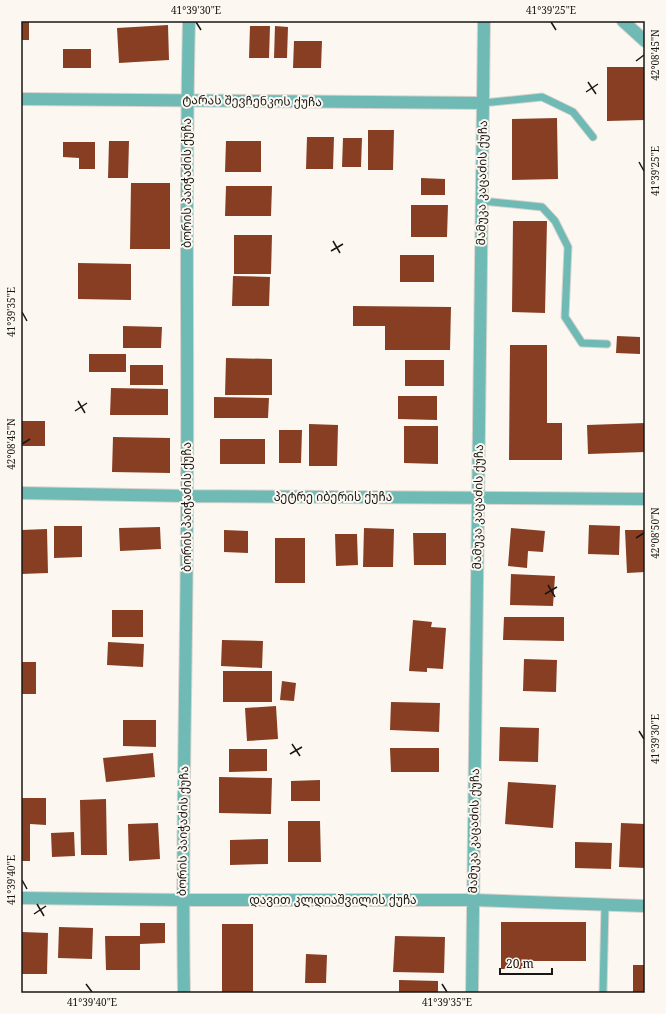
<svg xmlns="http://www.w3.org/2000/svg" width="666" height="1014" font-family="'Noto Serif','Noto Sans Georgian',serif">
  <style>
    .building { fill: #873e22 }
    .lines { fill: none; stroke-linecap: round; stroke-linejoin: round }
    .service-casing { stroke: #d8d4ce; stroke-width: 9 }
    .minor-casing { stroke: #d8d4ce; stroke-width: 14 }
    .service { stroke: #6fbab5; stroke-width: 7 }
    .minor { stroke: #6fbab5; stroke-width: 12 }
    .ticks { fill: none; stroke: #191715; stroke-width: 1.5 }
    .labels { text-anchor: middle; stroke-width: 4; stroke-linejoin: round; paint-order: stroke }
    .street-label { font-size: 12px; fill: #191715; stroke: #fcf8f1 }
    .neatline { fill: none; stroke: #191715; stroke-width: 1.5 }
    .ticks-label { font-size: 10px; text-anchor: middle; fill: #191715 }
  </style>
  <rect width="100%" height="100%" fill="#fcf8f1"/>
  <path class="building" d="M21,21H29V40H21Z
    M168,25L169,60L119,63L117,28Z
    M250,26H270L269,58H249Z
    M275,26L288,27L287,58H274Z
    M294,41H322L321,68H293Z
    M63,49H91V68H63Z
    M607,67H645V120L607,121Z
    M557,118L558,179L512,180V119Z
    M368,130H394L393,170H368Z
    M307,137H334L333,169H306Z
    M343,138H362L361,167H342Z
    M109,141H129L128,178H108Z
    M226,141H261V172H225Z
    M63,142H95V169H79V158L63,157Z
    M421,178L445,179V195H421Z
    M131,183H170V249H130Z
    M226,186H272L271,216H225Z
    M411,205H448L447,237H411Z
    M513,221H547L545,313L512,312Z
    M234,235H272L271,274H234Z
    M400,255H434V282H400Z
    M78,263L131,264V300L78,299Z
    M233,276L270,277L269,306H232Z
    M353,306L451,307L450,350H385V326H353Z
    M123,326L162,327L161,348H123Z
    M617,336L640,337V354L616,353Z
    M510,345H547V423H562V460H509Z
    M89,354H126V372H89Z
    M226,358L272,359V395H225Z
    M405,360H444V386H405Z
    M130,365H163V385H130Z
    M111,388L168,389V415H110Z
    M398,396H437V420L398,419Z
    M214,397L269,398L268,418H214Z
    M21,421H45V446H21Z
    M645,423V452L588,454L587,425Z
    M309,424L338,425L337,466H309Z
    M404,426H438V464L404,463Z
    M279,430H302L301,463H279Z
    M113,437L170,438V473L112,472Z
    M220,439H265V464H220Z
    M589,525L620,526L619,555L588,554Z
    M54,526H82V557L54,558Z
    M160,527L161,549L120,551L119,528Z
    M364,528L394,529L393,567H363Z
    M511,528L545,531L543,552L528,551L527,568L508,566Z
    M47,529L48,573L21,574V530Z
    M224,530L248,531V553L224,552Z
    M625,530H645V572L627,573Z
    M413,533H446V565H414Z
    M335,534H357L358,565L336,566Z
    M275,538H305V583H275Z
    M511,574L555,576L553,606L510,605Z
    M112,610H143V637H112Z
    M504,617H564V641L503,640Z
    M413,620L432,622L431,627L446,628L443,669L427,668V672L409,671Z
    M222,640L263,641L262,668L221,666Z
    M108,642L144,644L143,667L107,665Z
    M524,659L557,660L556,692L523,691Z
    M21,662H36V694H21Z
    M223,671H272V702H223Z
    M282,681L296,683L294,701L280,700Z
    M391,702L440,703L439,732L390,730Z
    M276,706L278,739L247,741L245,708Z
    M123,720H156V747L123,746Z
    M500,727L539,728L538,762L499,761Z
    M390,748H439V772H391Z
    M229,749H267V771L229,772Z
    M153,753L155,777L106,782L103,758Z
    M219,777L272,778L271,814L219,813Z
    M320,780V801H291V781Z
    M508,782L556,785L553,828L505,824Z
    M21,798H46V825L30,824V861H21Z
    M106,799L107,855H81L80,800Z
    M288,821H320L321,862H288Z
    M158,823L160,859L129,861L128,824Z
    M621,823L645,824V868L619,867Z
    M74,832L75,856L52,857L51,833Z
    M268,839V864L230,865V840Z
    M575,842L612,843L611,869L575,868Z
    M501,922H586V961H523V969H501Z
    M140,923H165V943L140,944V970H106L105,936H140Z
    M222,924H253V993H222Z
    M59,927L93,928L92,959L58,958Z
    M22,932L48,933L47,974H21Z
    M395,936L445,937L444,973L393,972Z
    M306,954L327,955L326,983H305Z
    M633,965H645V993H633Z
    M399,980L438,981V993H399Z"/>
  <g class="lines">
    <defs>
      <path id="service" d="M483,103L542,97L573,112L593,137
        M482,201L542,207L555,221L568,247L565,317L582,343L607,344
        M603,993L605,905"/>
      <path id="minor" d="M623,21L645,41
        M21,99L483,103
        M21,493L187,496L645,499
        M21,898L182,900H474L645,906
        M184,993C181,827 187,661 187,495C188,337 185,179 189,21
        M472,993L484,21"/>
    </defs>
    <use href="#service" class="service-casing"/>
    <use href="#minor" class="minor-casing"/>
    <use href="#service" class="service"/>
    <use href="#minor" class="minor"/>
  </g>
  <path class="ticks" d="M196,22L201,30M551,22L556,30M636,61L644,55M588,82L596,94M586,92L598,84M639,162L644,171M333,241L340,253M331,251L343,244M22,312L27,321M78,401L85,413M75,411L87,403M22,444L30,439M636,538L644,533M548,585L555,597M545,594L557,587M639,731L644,739M292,744L300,756M290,754L302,747M22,880L27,889M37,904L44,916M34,914L46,906M86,984L92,992M442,984L447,992"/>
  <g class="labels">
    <g class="street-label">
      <text transform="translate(252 101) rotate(1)" y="4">ტარას შევჩენკოს ქუჩა</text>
      <text transform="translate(187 183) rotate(-90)" y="4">ბორის პაიჭაძის ქუჩა</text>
      <text transform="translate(482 183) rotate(-89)" y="4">მამუკა კაცაძის ქუჩა</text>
      <text x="333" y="501">პეტრე იბერის ქუჩა</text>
      <text transform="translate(187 507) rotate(-90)" y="4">ბორის პაიჭაძის ქუჩა</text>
      <text transform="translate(478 507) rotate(-89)" y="4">მამუკა კაცაძის ქუჩა</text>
      <text transform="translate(183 831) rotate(-89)" y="4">ბორის პაიჭაძის ქუჩა</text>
      <text transform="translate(474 831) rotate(-89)" y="4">მამუკა კაცაძის ქუჩა</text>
      <text x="333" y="904">დავით კლდიაშვილის ქუჩა</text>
    </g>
  </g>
  <rect width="666" height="1014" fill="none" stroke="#fcf8f1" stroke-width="44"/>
  <path d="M500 968v6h52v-6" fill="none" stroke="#191715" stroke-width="2"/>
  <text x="506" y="968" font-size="12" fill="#191715" stroke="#fcf8f1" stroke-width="3" paint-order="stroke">20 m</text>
  <rect x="22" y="22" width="622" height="970" class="neatline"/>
  <g class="ticks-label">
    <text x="196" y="14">41°39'30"E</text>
    <text x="551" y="14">41°39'25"E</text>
    <text transform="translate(655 55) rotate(-90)" y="4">42°08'45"N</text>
    <text transform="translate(655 171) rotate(-90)" y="4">41°39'25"E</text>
    <text transform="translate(11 312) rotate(-90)" y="4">41°39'35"E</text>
    <text transform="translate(11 444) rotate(-90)" y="4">42°08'45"N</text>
    <text transform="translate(655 533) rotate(-90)" y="4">42°08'50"N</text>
    <text transform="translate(655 739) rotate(-90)" y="4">41°39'30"E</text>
    <text transform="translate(11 880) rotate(-90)" y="4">41°39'40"E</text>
    <text x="92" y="1006">41°39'40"E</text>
    <text x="447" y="1006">41°39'35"E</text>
  </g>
</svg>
